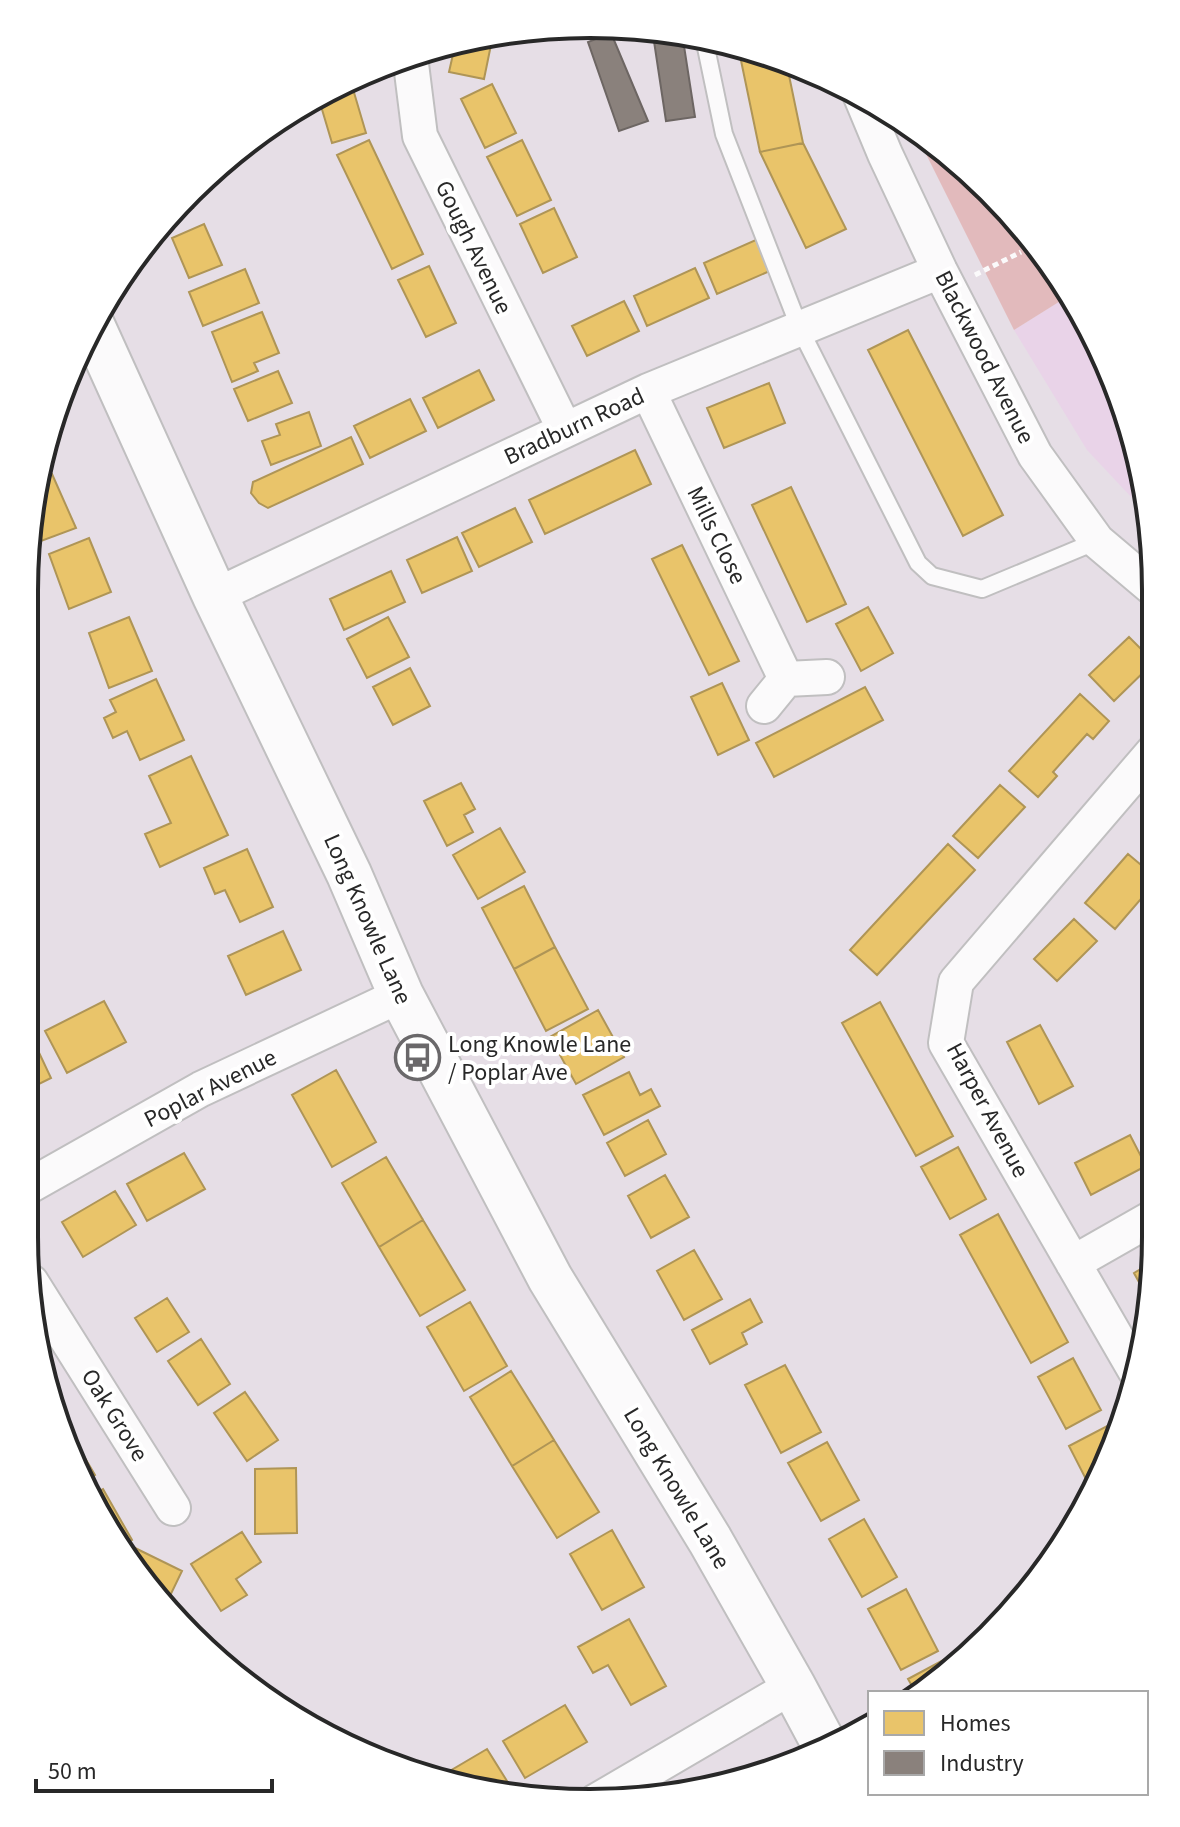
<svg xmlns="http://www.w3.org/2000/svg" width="1180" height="1827" font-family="'Source Sans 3',sans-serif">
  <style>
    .education { fill: #e9d3e8 }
    .green { fill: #e2babc }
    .homes { fill: #e9c46a; stroke: #af9556; stroke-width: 2 }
    .industry { fill: #8a817c; stroke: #6d6663; stroke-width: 2 }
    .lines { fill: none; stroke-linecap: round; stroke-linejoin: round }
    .lane-casing { stroke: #c0bfc0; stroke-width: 20 }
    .street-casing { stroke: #c0bfc0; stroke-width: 38 }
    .secondary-casing { stroke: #c0bfc0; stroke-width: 48 }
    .path { stroke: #fbfafb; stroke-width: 5; stroke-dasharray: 6 4; stroke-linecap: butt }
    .lane { stroke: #fbfafb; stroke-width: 16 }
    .street { stroke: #fbfafb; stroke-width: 34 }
    .secondary { stroke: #fbfafb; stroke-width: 44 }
    .labels { text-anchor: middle; stroke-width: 8; stroke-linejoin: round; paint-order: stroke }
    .street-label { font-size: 24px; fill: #282828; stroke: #fff }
    .poi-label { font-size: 24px; fill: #282828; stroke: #fff; text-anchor: start }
    .rim { fill: none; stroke: #282828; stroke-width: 4 }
  </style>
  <rect width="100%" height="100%" fill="#e6dee6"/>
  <path class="education" d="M1070,295L1098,340L1137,444L1148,515L1087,450L1014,330Z"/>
  <path class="green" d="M914,130L963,164L1039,246L1070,295L1014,330Z"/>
  <path class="homes" d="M493,35L484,79L449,72L456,41Z
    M738,46L771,54L786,61L803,143L760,152Z
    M350,79L366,133L332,143L318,96L339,83Z
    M492,84L516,133L485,148L461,99Z
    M369,140L423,254L392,269L337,155Z
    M522,140L551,200L517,216L487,157Z
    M803,143L846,229L806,248L760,152Z
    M188,195L193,208L162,221L164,217Z
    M554,208L577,257L543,273L520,224Z
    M204,224L222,265L189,278L172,238Z
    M758,239L772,270L717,294L704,263Z
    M429,266L456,323L426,337L398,280Z
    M695,268L709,298L647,326L634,296Z
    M245,269L259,303L203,326L189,292Z
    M624,301L639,331L587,356L572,326Z
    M262,312L279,353L254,363L258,371L232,382L212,332Z
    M908,330L1003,515L963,536L868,350Z
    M479,370L494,400L438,428L423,398Z
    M278,371L292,403L248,421L234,389Z
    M769,383L785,423L724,448L707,408Z
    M410,399L426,431L370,458L354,426Z
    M309,412L321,446L271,465L262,441L280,435L276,424Z
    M351,437L363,464L268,508L259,503L251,493L253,482Z
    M635,450L651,484L545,534L529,500Z
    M52,474L76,528L33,544L29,533V516L40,479Z
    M791,487L846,604L807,622L752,505Z
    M515,508L532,542L479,567L462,533Z
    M457,537L472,571L422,593L407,560Z
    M89,538L111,592L69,609L49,554Z
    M682,545L739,661L709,675L652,559Z
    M391,571L405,602L344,630L330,599Z
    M868,607L893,653L861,671L836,624Z
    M129,617L152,671L109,688L89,633Z
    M388,617L409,657L367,678L347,639Z
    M1129,637L1154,662L1114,701L1089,675Z
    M410,668L430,706L393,725L373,687Z
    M156,679L184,740L140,760L127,731L113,738L104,718L116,712L110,700Z
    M722,683L749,740L718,755L691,697Z
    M865,687L883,720L774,777L756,743Z
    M1080,694L1109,721L1093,739L1087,734L1053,772L1057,776L1038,797L1009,771Z
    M191,756L228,835L160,867L145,834L171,823L149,776Z
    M461,783L475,809L464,815L473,832L447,846L424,801Z
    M1000,785L1025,807L978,858L953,836Z
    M1154,824L1153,847L1142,837Z
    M500,828L525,872L478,899L453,855Z
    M948,844L975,870L877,975L850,950Z
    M247,849L273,907L240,922L225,890L215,894L204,868Z
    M1128,854L1153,875V885L1115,929L1085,903Z
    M524,886L555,947L514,969L482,908Z
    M1074,919L1097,941L1057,981L1034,959Z
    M283,931L301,970L246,995L228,956Z
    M555,947L588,1009L546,1031L514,969Z
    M104,1001L126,1042L67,1073L45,1031Z
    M880,1002L953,1136L916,1156L842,1023Z
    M598,1010L624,1057L576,1084L550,1037Z
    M1040,1025L1073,1086L1039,1104L1007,1042Z
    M34,1042L51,1078L25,1091V1047Z
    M336,1070L376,1142L332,1167L292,1095Z
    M629,1072L640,1095L651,1089L660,1106L604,1135L583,1095Z
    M648,1120L666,1154L625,1176L607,1143Z
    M1130,1135L1146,1166L1091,1195L1075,1163Z
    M958,1147L986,1199L950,1219L921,1167Z
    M184,1153L205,1189L147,1221L127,1184Z
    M386,1157L423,1220L379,1247L342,1183Z
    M665,1175L689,1217L651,1238L628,1196Z
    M115,1191L136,1225L83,1257L62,1222Z
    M998,1214L1068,1342L1031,1363L960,1235Z
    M423,1220L465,1290L420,1316L379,1247Z
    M694,1250L722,1299L684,1320L657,1271Z
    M1151,1263V1302H1150L1134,1273Z
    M167,1298L189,1332L157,1352L135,1318Z
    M750,1299L762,1322L742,1333L747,1344L710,1364L692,1330Z
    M470,1302L507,1366L464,1391L427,1327Z
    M201,1339L230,1384L198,1405L168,1361Z
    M1073,1358L1101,1410L1066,1429L1038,1377Z
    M785,1365L821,1432L781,1453L745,1385Z
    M511,1371L554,1440L512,1466L470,1397Z
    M245,1392L278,1440L247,1461L214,1413Z
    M50,1393L63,1416L55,1421L54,1418Z
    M1109,1425L1117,1440L1113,1454L1091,1489L1069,1446Z
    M66,1426L95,1475L85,1482L60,1430Z
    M554,1440L599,1512L557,1538L512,1466Z
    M827,1442L859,1500L821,1521L788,1463Z
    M296,1468L297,1533L255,1534V1469Z
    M103,1489L132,1540L118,1548L92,1495Z
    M864,1519L897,1577L862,1597L829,1539Z
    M612,1530L644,1587L602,1610L570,1554Z
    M242,1532L261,1562L236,1579L247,1595L221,1611L191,1564Z
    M133,1547L182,1571L167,1602L127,1560Z
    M906,1589L938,1651L901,1670L868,1609Z
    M629,1619L666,1686L631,1705L608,1665L593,1673L578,1647Z
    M947,1658L952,1666L921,1693H916L908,1679Z
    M565,1705L587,1742L525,1778L503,1741Z
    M487,1749L512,1789L510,1790L438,1778Z"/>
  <path class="industry" d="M652,28L682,33L695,117L666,121Z
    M611,33L648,121L619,131L588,42Z"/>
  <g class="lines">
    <defs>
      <path id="lane" d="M704,38L724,134L800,329L918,563L932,576L982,589L1097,541"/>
      <path id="street" d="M410,56L420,136L565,430
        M860,94L885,154L940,271L1035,455L1097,541L1155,590
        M648,391L786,679
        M215,596L648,391L940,271
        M764,706L786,679L827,677
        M24,1189L201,1089L401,995
        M1073,1263L1152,1218
        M31,1282L173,1508
        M1135,1370L946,1043L956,982L1154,751
        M595,1802L793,1686"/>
      <path id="secondary" d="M92,325L215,596L349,874L401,995L550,1278L710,1540L793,1686L824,1744"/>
    </defs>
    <use href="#lane" class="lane-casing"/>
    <use href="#street" class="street-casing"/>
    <use href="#secondary" class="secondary-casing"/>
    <path class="path" d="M975,275L1021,252"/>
    <use href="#lane" class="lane"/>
    <use href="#street" class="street"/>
    <use href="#secondary" class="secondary"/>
  </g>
  <defs>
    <symbol id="bus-ring" viewBox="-11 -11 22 22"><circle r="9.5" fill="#fff" stroke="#6a686a" stroke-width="1.5"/><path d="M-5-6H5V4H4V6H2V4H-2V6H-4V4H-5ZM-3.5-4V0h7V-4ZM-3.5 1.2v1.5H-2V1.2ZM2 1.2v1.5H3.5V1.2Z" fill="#6a686a"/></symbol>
  </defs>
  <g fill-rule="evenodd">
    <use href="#bus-ring" x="392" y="1032" width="51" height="51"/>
  </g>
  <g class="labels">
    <g class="street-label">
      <text transform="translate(474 247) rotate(64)" y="8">Gough Avenue</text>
      <text transform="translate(985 357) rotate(63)" y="8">Blackwood Avenue</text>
      <text transform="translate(574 426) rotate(-25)" y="8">Bradburn Road</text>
      <text transform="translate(717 535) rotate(64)" y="8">Mills Close</text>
      <text transform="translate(368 919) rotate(66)" y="8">Long Knowle Lane</text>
      <text transform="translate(210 1088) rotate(-27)" y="8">Poplar Avenue</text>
      <text transform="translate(988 1110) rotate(62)" y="8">Harper Avenue</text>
      <text transform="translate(115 1415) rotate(58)" y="8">Oak Grove</text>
      <text transform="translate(677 1488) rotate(59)" y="8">Long Knowle Lane</text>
    </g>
    <g class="poi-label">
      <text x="448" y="1052">Long Knowle Lane<tspan x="448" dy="28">/ Poplar Ave</tspan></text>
    </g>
  </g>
  <path d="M0 0H1180V1827H0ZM590 38H590A552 552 0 0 1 1142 590V1237A552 552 0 0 1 590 1789H590A552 552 0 0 1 38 1237V590A552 552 0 0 1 590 38Z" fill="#fff" fill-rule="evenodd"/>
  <path class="rim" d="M590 38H590A552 552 0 0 1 1142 590V1237A552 552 0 0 1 590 1789H590A552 552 0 0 1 38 1237V590A552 552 0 0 1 590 38Z"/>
  <rect x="868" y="1691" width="280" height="104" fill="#ffffff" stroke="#a9a9a9" stroke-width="2"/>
  <rect x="884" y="1711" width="40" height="24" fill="#e9c46a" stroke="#a9a9a9" stroke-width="2"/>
  <text x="940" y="1731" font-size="24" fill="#282828">Homes</text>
  <rect x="884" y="1751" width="40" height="24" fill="#8a817c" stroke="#a9a9a9" stroke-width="2"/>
  <text x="940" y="1771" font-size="24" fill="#282828">Industry</text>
  <path d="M36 1779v12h236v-12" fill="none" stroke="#282828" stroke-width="4"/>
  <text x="48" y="1779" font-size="24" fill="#282828" stroke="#ffffff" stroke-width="6" paint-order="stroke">50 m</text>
</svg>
